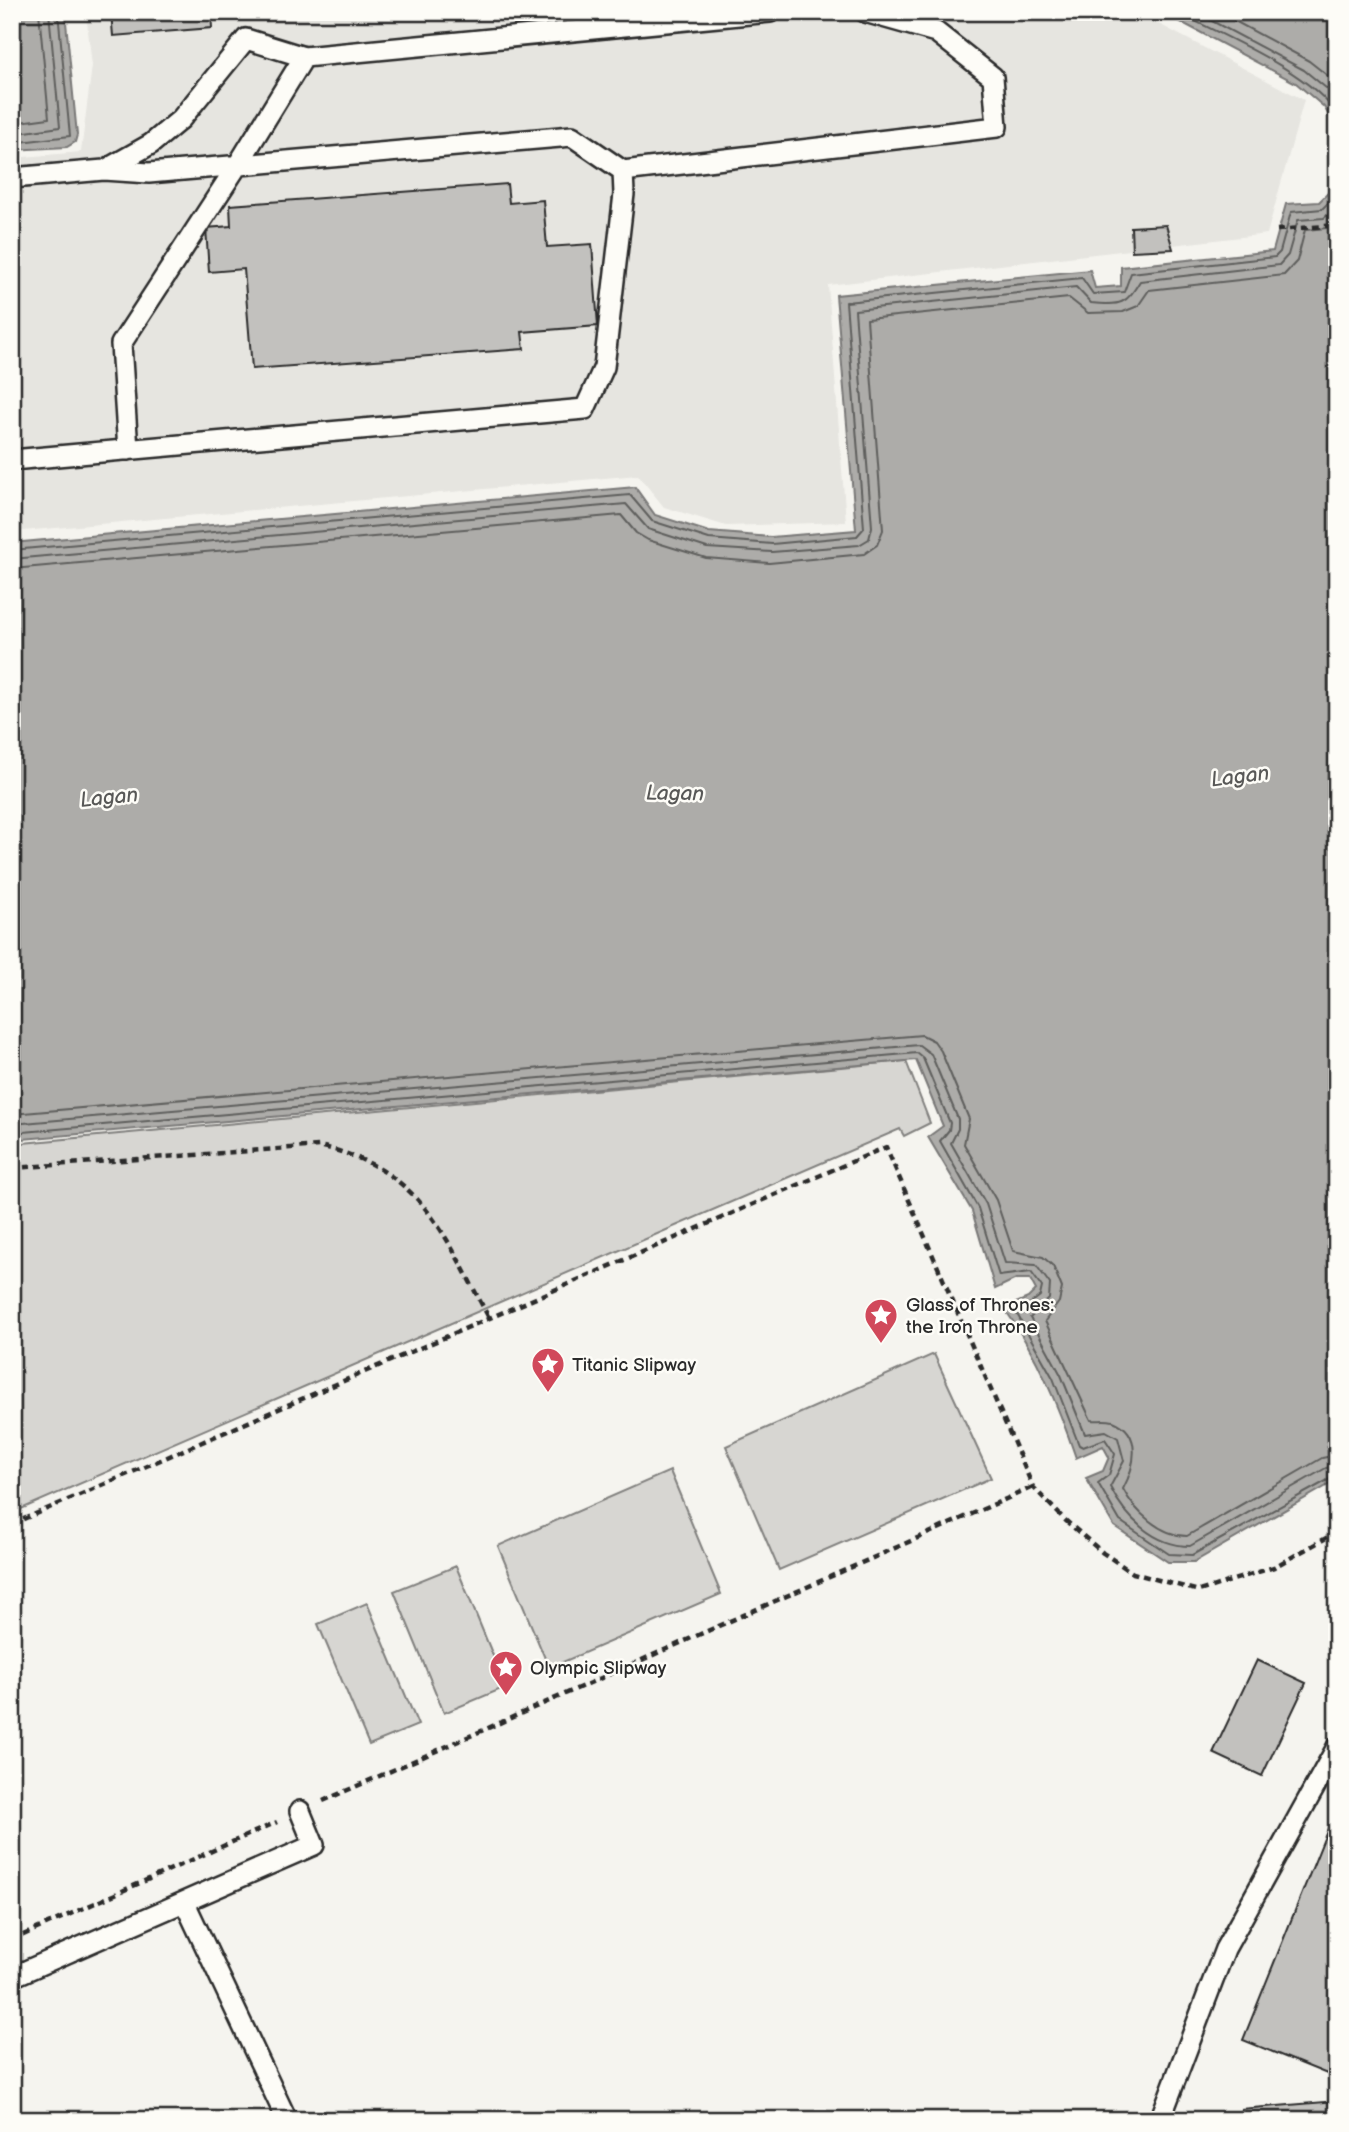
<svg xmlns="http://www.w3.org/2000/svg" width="1349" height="2132" font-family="'Balsamiq Sans',sans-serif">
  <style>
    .built { fill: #e6e5e0 }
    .green { fill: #d7d6d2; stroke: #81807e; stroke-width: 2 }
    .water { fill: #adaca9; stroke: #797877; stroke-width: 2 }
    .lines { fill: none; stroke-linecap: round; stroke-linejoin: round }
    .shore { stroke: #5f5f5d; stroke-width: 2 }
    .building { fill: #c2c1be; stroke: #2b2b2b; stroke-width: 2 }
    .service-casing { stroke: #2b2b2b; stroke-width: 24 }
    .path { stroke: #2b2b2b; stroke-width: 4.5; stroke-dasharray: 7 5; stroke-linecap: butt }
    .service { stroke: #fdfcf7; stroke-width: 19 }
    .labels { text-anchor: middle; stroke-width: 5; stroke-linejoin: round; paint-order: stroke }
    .poi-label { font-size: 19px; fill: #2b2b2b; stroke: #fdfcf7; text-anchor: start }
    .water-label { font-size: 21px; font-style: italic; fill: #585857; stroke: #fdfcf7 }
  </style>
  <rect width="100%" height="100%" fill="#f5f4ef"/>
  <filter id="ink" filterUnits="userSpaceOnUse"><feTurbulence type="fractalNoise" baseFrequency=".0143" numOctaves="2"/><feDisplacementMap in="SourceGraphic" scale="14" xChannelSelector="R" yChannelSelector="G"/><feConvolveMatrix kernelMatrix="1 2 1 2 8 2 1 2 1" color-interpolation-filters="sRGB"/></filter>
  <g filter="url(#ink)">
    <path class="built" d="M86,12H1136L1304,100L1267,234L828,285L846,522L726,526L664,507L638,475L12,532V158L81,152L92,66Z"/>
    <path class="green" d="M906,1061L930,1123L904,1136L900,1129L12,1513V1144Z
      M934,1354L991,1478L779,1570L726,1446Z
      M670,1471L721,1594L549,1668L498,1546Z
      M456,1566L506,1687L444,1713L394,1591Z
      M367,1603L418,1725L369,1745L318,1624Z"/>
    <path class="water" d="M12,12H65L77,135L75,142L67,147L12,150Z
      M1162,12H1337V129L1324,107L1296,83Z
      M1337,184V1480L1194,1562H1168L1114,1526L1086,1478L1103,1471L1109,1457L1103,1446L1076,1458C1058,1405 1037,1354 1004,1308L1028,1298L1036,1290L1030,1279H1016L995,1289L972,1211L928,1137L943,1126L916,1060L12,1140V543L635,487L655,515L709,532L771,537L856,530L836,295L1090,270L1095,288L1121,286V267L1273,251L1286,204L1319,202Z"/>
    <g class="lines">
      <path class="shore" d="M1177,12C1221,35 1313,73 1337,115
        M1195,12L1304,70L1337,97
        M1218,12L1309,61L1337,83
        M12,123L49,118L39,12
        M12,134L60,127L49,12
        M12,143L70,136L58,12
        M12,550L630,495L652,521L709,539L772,544L857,536L864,528L846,302L1082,278L1093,294L1124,292L1131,273L1275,257L1280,252L1291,212L1322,209L1337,194
        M12,559L626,504L648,529L707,548L772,552L859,545L869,539L872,527L855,310L1076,287L1091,303C1122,306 1126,304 1140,281L1279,265L1288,255L1298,220L1324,218L1337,207
        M12,569L621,515L636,533L648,540L706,558L769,563L864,554L877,545L883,530L867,319L1069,298L1088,313L1123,312L1138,306L1149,290L1284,275L1297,261L1305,230L1327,228L1337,222
        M12,1114L922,1035L934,1041L941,1051L969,1119L964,1144L996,1200L1013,1251L1043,1257L1053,1266L1062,1288L1059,1302L1045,1321L1091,1420C1098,1421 1105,1419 1113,1421C1144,1433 1134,1468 1123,1489C1134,1511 1161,1536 1187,1536L1322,1458L1337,1455
        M12,1124L919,1045L931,1054L958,1119V1129L951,1143L986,1204L1005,1263L1036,1265L1050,1284L1049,1299L1030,1318L1061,1375L1085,1434L1106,1431L1118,1438L1124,1461L1110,1487C1125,1517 1154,1546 1190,1546L1326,1468L1337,1466
        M12,1133L917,1053L923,1058L950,1123L949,1130L940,1141L978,1208L999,1276L1031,1272L1042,1287L1040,1296L1017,1314L1053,1378L1079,1445L1083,1447L1105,1439L1115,1454L1109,1475L1098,1483L1120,1521L1169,1554L1192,1555L1337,1475"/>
    </g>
    <path class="building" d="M111,12H211L212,28L113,36Z
      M507,184L509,203L543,200L547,247L592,244L598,326L522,332L524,349L252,369L244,269L209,272L206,228L231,226L230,205Z
      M1166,225L1173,249L1132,251L1131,227Z
      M1257,1660L1306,1683L1262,1776L1213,1753Z
      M1337,1806V2078L1243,2040Z
      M1337,2101V2120H1242L1241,2109Z"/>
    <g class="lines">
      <defs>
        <path id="service" d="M105,170L151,144L181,119L246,39L304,57
          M12,178L104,170L149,173L572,136L623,171L997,127L993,77L936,32L865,12
          M128,450L121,344L239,163L304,57L770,12
          M12,460L585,409L604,367L624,194L623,171
          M185,1903L287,2120
          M12,1977L314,1845L300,1811
          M1160,2120L1225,1949L1337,1747"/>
      </defs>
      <use href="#service" class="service-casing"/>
      <path class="path" d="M1277,230L1337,225
        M12,1168L319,1146C422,1169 444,1234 489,1318
        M12,1524L886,1147L1033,1487L1065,1520L1103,1553L1133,1573L1199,1591L1274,1567L1337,1532
        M323,1801L1033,1487
        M12,1940L277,1822"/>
      <use href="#service" class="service"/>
    </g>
  </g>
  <defs>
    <symbol id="sight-pin" viewBox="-11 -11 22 30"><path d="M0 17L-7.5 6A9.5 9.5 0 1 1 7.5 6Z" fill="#d1495b" stroke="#fdfcf7"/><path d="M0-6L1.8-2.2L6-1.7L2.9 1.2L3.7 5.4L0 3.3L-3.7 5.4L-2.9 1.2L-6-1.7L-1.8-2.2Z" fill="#fff"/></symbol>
  </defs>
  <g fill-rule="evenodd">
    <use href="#sight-pin" x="862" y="1296" width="38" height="52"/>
    <use href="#sight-pin" x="529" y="1345" width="38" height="52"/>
    <use href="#sight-pin" x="487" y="1648" width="38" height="52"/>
  </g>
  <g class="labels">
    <g class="poi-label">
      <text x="906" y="1311">Glass of Thrones:<tspan x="906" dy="22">the Iron Throne</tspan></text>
      <text x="572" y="1371">Titanic Slipway</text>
      <text x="530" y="1674">Olympic Slipway</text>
    </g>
    <g class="water-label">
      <text transform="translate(1240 776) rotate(-7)" y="7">Lagan</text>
      <text transform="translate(675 793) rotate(1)" y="7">Lagan</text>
      <text transform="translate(109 797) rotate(-6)" y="7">Lagan</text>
    </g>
  </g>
  <rect width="1349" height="2132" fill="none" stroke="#fdfcf7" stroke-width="42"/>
  <rect x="21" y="21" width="1307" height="2090" fill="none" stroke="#2b2b2b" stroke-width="2.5" filter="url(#ink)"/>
</svg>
